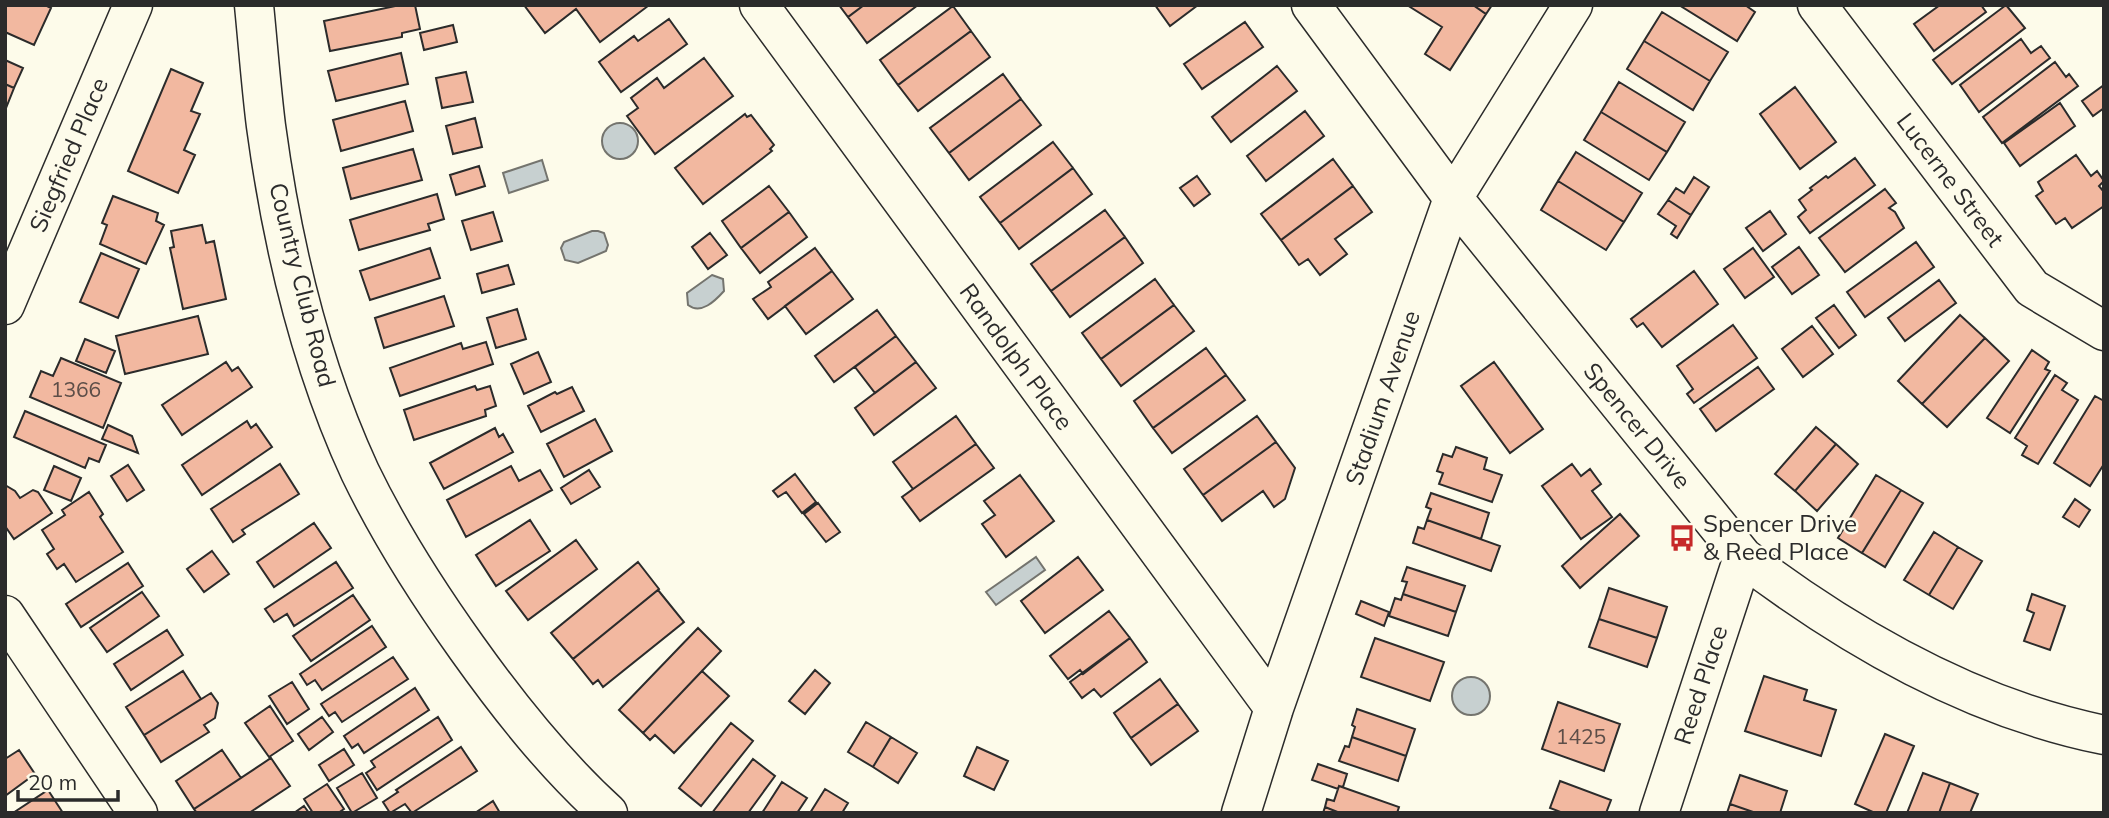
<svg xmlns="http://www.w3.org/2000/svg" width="2109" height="818" font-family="Mulish,sans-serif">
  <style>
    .water { fill: #c7d0d0; stroke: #74746e; stroke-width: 2 }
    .building { fill: #f2b8a0; stroke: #2b2b2b; stroke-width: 2 }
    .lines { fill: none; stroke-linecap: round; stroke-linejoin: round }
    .minor-casing { stroke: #2b2b2b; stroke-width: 41 }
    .minor { stroke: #fdfbea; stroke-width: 38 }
    .labels { text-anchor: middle; stroke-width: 5; stroke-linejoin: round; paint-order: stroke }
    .number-label { font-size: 21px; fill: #5d4e48 }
    .street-label { font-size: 24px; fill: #2b2b2b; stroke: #fdfbea }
    .poi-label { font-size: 24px; fill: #2b2b2b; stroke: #fdfbea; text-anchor: start }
  </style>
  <rect width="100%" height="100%" fill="#fdfbea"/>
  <path class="water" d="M602 141a18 18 0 1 1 36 0a18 18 0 1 1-36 0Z
    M542,160L548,180L509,193L503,173Z
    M592,231H598L604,233L608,245L606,251L578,263L565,260L561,248L564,242Z
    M712,275L723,279L724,291C715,301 701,315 688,305L687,293Z
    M1036,557L1045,570L996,605L986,592Z
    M1452 696a19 19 0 1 1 38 0a19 19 0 1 1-38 0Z"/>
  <path class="building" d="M5,5H45L51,8L34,45L5,32Z
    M400,5H415L420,29L402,33V37L330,51L324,21Z
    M524,5H647L648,6L600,42L576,9L545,33Z
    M839,5H864L848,17Z
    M864,5H918L867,43L848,17Z
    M1155,5H1198L1170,26Z
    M1407,5H1473L1486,14L1450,70L1425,54L1442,27Z
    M1473,5H1492L1486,14Z
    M1679,5H1745L1755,12L1737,41Z
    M1940,5H1981L1986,12L1934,51L1914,24Z
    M2006,5L2025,28L1952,84L1933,60Z
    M953,6L971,31L898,85L880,60Z
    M1662,12L1728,52L1710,81L1644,41Z
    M669,19L687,44L621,92L599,62L634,36L638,41Z
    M1245,22L1263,47L1202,89L1184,64Z
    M453,25L457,42L424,50L420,33Z
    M971,31L990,57L918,111L898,85Z
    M2021,39L2031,53L2041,46L2050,58L1979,112L1960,85Z
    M1644,41L1710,81L1693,110L1627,69Z
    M401,53L408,84L336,101L328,71Z
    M704,58L733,96L655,154L627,116L638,108L631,98L657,78L664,88Z
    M5,60L23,68L14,88L5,84Z
    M2055,62L2066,77L2069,74L2078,86L2002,143L1983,117Z
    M1277,66L1297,91L1231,142L1212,117Z
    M171,69L203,83L191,111L200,114L184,150L195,155L178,193L128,171Z
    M466,72L473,102L442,108L436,78Z
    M1003,74L1021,99L949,153L930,128Z
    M1619,82L1685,122L1667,152L1601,112Z
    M5,84L14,88L6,108H5Z
    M2104,85V108L2093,116L2082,101Z
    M1795,87L1836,142L1800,169L1760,114Z
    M1021,99L1041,125L969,180L949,153Z
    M405,101L413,131L341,151L333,120Z
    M2060,103L2075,126L2020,166L2004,143Z
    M1305,111L1324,136L1266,181L1247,156Z
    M1601,112L1667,152L1649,180L1584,140Z
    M745,114L747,117L751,115L774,145L770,149L772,151L703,204L675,168Z
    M475,118L482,147L453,154L446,126Z
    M1053,142L1073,168L1000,223L980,197Z
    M413,149L422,180L351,199L343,168Z
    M1576,152L1642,193L1624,222L1558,181Z
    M2076,155L2091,176L2097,171L2104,181L2099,186L2104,192V206L2072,228L2065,218L2056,224L2036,196L2043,191L2038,182Z
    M1855,158L1875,185L1810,233L1798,217L1806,210L1799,200L1812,190L1810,188L1826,176L1828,178Z
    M1333,159L1353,186L1281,240L1261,214Z
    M479,166L485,186L456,195L450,175Z
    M1073,168L1092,194L1019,249L1000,223Z
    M1197,176L1210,194L1194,206L1180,188Z
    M1694,177L1709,187L1691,215L1668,200L1676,188L1684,193Z
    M1558,181L1624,222L1606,250L1541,210Z
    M769,186L789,212L741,248L722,221Z
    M1353,186L1372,212L1335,239L1347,254L1320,275L1308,259L1299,265L1281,240Z
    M1885,189L1896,203L1889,208L1895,212L1904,228L1845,272L1819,238Z
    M437,194L444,219L428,224L430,230L359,250L350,220Z
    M113,196L158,213L156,221L164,225L146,264L100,244L107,225L102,223Z
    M1668,200L1691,215L1677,238L1671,234L1676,226L1658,214Z
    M1105,210L1125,237L1051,291L1031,264Z
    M1770,211L1786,234L1763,251L1746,228Z
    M493,212L502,241L471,250L462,221Z
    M789,212L807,237L760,273L741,248Z
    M202,225L206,243L214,241L226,299L183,309L170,248L174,247L171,231Z
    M710,233L727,255L708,269L692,247Z
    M1125,237L1143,263L1070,317L1051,291Z
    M1916,242L1934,267L1865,317L1847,292Z
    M1799,247L1819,275L1792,294L1772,267Z
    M430,248L440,278L370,300L360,271Z
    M815,248L832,271L768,319L753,299L771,287L768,282Z
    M1753,248L1774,277L1745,298L1724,269Z
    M101,253L139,269L118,318L80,302Z
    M508,265L514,284L482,293L477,274Z
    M832,271L853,299L806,334L785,306Z
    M1694,271L1718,304L1662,347L1643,323L1637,327L1631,319Z
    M1155,279L1174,305L1101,359L1082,333Z
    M1939,280L1956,303L1905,341L1888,318Z
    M444,296L454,326L384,348L375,318Z
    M1174,305L1194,331L1121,386L1101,359Z
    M1834,305L1856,335L1839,348L1816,318Z
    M517,309L526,339L496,348L487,318Z
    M877,310L896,336L834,382L815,356Z
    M1960,315L1985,338L1922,404L1898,381Z
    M198,316L208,354L125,374L116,336Z
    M1733,325L1757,358L1694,403L1687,394L1693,389L1677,366Z
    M1812,326L1833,354L1803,377L1782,349Z
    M896,336L916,362L875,393L855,367Z
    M1985,338L2009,361L1947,427L1922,404Z
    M85,339L115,351L106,373L76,361Z
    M486,342L493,364L400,396L390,368L461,343L463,349Z
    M1206,348L1226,375L1153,428L1134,401Z
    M2032,350L2049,362L2045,369L2050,371L2010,433L1987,418Z
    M538,352L551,382L524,394L511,364Z
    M61,358L121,383L103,428L30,397L41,371L53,376Z
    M226,362L232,371L238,367L252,387L182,435L162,405Z
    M916,362L936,388L874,435L855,408Z
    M1494,362L1543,429L1510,453L1461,386Z
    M1758,367L1774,389L1716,431L1700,409Z
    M1226,375L1245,400L1172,453L1153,428Z
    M2055,375L2067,383L2062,390L2078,400L2038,464L2022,455L2027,446L2015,438Z
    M475,386L477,390L490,386L496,406L485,410L486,416L414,440L404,410Z
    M572,387L584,411L541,432L528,406L555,392L557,394Z
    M2095,396L2104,401V464L2090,486L2054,463Z
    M25,411L106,445L99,462L89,458L85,468L14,437Z
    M956,416L976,444L913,489L893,462Z
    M1257,416L1276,442L1203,495L1184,469Z
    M595,419L612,451L564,477L547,444Z
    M247,421L251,428L256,424L272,447L202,495L182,465Z
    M108,425L132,436L138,453L102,439Z
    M1816,427L1836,444L1795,491L1775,474Z
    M495,428L499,437L503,434L513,452L444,489L430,463Z
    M1276,442L1295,468L1285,499L1274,507L1263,491L1222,521L1203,495Z
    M976,444L994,468L920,521L902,497Z
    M1836,444L1858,464L1817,511L1795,491Z
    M1456,447L1487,458L1484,469L1502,475L1492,502L1439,484L1443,473L1437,471L1443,454L1452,457Z
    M280,464L299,494L242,530L245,534L233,542L211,509Z
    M1572,464L1581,476L1590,469L1601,484L1592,491L1612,517L1581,539L1542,486Z
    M128,465L144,490L127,501L111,476Z
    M54,466L81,478L71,501L44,490Z
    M511,466L519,481L540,470L552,490L466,537L447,500Z
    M589,470L600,487L571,504L561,488Z
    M795,474L816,502L802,513L786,492L778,497L773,491Z
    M1020,475L1054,521L1006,557L982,524L995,515L984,501Z
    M1876,475L1901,490L1862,553L1838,538Z
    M5,485L15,491L20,498L33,490L38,492L52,513L14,539L5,526Z
    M1901,490L1923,503L1885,567L1862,553Z
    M89,492L103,514L100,517L123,552L76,582L64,564L57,569L47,554L54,549L42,530L65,515L62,510Z
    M1431,493L1489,513L1481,539L1427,520L1431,509L1426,507Z
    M2075,499L2090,510L2079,527L2063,517Z
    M818,503L840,532L826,542L804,514Z
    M1620,514L1639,536L1580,588L1562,566Z
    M530,520L550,551L496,586L476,555Z
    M1427,520L1500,546L1491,571L1413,543L1418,527L1424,529Z
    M314,523L331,548L274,587L257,562Z
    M1934,532L1958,547L1929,595L1904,580Z
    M576,540L597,569L528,620L506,591Z
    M1958,547L1982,561L1953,609L1929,595Z
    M212,551L229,574L204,592L187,569Z
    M1078,557L1103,590L1045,633L1021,601Z
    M336,562L353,588L294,626L287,614L274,622L265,609Z
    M638,562L659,589L573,659L551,633Z
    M128,563L143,586L81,627L66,604Z
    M1407,567L1465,586L1456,612L1403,594L1407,582L1402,581Z
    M1609,588L1667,607L1657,638L1599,619Z
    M658,590L684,622L603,687L598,680L593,684L573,659Z
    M142,592L159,616L107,652L90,628Z
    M1403,594L1456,612L1448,636L1389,616L1395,598L1401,600Z
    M2032,594L2065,606L2050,650L2024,641L2034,613L2027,610Z
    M353,595L370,620L311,661L293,636Z
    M1361,601L1389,612L1384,626L1356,614Z
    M1109,611L1130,638L1083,674L1080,670L1068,679L1050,656Z
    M1599,619L1657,638L1647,667L1589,647Z
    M372,626L386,647L322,690L315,680L307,685L300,674Z
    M698,628L721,651L643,733L619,710Z
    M167,630L183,655L131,690L114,664Z
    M1130,638L1147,662L1101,697L1094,689L1082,698L1070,682Z
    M1375,638L1444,662L1430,701L1361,677Z
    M393,657L408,679L342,722L335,712L329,716L321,704Z
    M815,670L830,683L805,714L789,701Z
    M183,671L201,699L144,735L126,707Z
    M702,671L729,696L674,753L655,735L650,740L643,733Z
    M1764,676L1807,690L1804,700L1836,710L1821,756L1745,731Z
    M1160,679L1178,704L1131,738L1114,713Z
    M292,682L309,709L287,724L269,696Z
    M415,688L429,710L364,753L358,744L352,748L344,736Z
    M211,693L218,703L215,718L204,725L209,732L161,762L144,735Z
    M1558,702L1620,724L1604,771L1542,749Z
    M1178,704L1198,731L1151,765L1131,738Z
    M270,706L293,741L269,757L245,723Z
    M1357,709L1415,729L1406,756L1352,737L1355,727L1352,725Z
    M322,717L333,732L309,750L298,734Z
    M438,717L452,740L377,790L366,773L375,767L371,761Z
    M866,722L891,737L873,767L848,752Z
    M731,723L753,741L701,806L679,788Z
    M1885,734L1914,746L1886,813H1875L1855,804Z
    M891,737L917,753L898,783L873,767Z
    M1352,737L1406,756L1398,781L1339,761L1345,746L1349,747Z
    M461,747L477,771L412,813L405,804L390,813L383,802L398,792L396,790Z
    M977,747L1008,761L994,790L964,776Z
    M344,749L354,765L329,781L319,765Z
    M19,750L35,774L5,796V759Z
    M222,750L241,778L194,809L176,781Z
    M271,758L290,786L249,813H197L194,809Z
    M753,759L775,776L748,813H712Z
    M1318,764L1347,774L1343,787L1339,786L1338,789L1312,780Z
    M362,773L377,798L352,813L337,788Z
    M1923,773L1950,783L1939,813H1907Z
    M1740,775L1787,791L1780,813H1756L1730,804Z
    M1560,781L1611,800L1606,813H1563L1550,808Z
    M782,782L807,798L797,813H762Z
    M1950,783L1978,794L1970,813H1939Z
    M327,784L344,809L338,813H313L304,799Z
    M1339,786L1399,807L1397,813H1340L1325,807L1327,799L1334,801Z
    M825,789L848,803L842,813H810Z
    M48,790L63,813H13Z
    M493,801L500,813H475Z
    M1730,804L1756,813H1727Z
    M304,806L309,813H294Z
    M1325,807L1340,813H1323Z"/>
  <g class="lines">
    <defs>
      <path id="minor" d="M254,5C258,45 261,86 266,126C282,244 310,364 360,472C390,534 427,592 467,648C509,707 554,764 608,813
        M759,5L1274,708
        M1311,5L1453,198L1743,557C1850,638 1971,708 2104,735
        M1817,5L2032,288L2104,331
        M5,305L133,5
        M5,615L138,813
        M1241,813L1274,708L1453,198L1573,5
        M1659,813L1743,557"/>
    </defs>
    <use href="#minor" class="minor-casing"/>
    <use href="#minor" class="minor"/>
  </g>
  <defs>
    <symbol id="bus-bare" viewBox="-9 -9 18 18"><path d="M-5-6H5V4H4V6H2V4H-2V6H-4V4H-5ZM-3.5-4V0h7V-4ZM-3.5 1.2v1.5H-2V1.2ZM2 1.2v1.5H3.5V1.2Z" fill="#c62828" stroke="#fdfbea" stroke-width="2.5" paint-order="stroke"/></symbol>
  </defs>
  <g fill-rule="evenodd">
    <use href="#bus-bare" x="1663" y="519" width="38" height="38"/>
  </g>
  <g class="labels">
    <g class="number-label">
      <text x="76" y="397">1366</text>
      <text x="1581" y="744">1425</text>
    </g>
    <g class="street-label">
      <text transform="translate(69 155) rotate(-67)" y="8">Siegfried Place</text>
      <text transform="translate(1950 180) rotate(53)" y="8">Lucerne Street</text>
      <text transform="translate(302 285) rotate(76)" y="8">Country Club Road</text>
      <text transform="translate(1016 357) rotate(54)" y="8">Randolph Place</text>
      <text transform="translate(1383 398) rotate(-71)" y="8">Stadium Avenue</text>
      <text transform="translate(1637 426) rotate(51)" y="8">Spencer Drive</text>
      <text transform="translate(1701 685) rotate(-72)" y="8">Reed Place</text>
    </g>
    <g class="poi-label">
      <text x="1703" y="532">Spencer Drive<tspan x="1703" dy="28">&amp; Reed Place</tspan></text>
    </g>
  </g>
  <rect width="2109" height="818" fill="none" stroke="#2b2b2b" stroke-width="14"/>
  <path d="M18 790v10h100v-10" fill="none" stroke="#2b2b2b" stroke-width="3.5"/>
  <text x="28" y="790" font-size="21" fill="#2b2b2b" stroke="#fdfbea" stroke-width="5" paint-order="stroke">20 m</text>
</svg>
